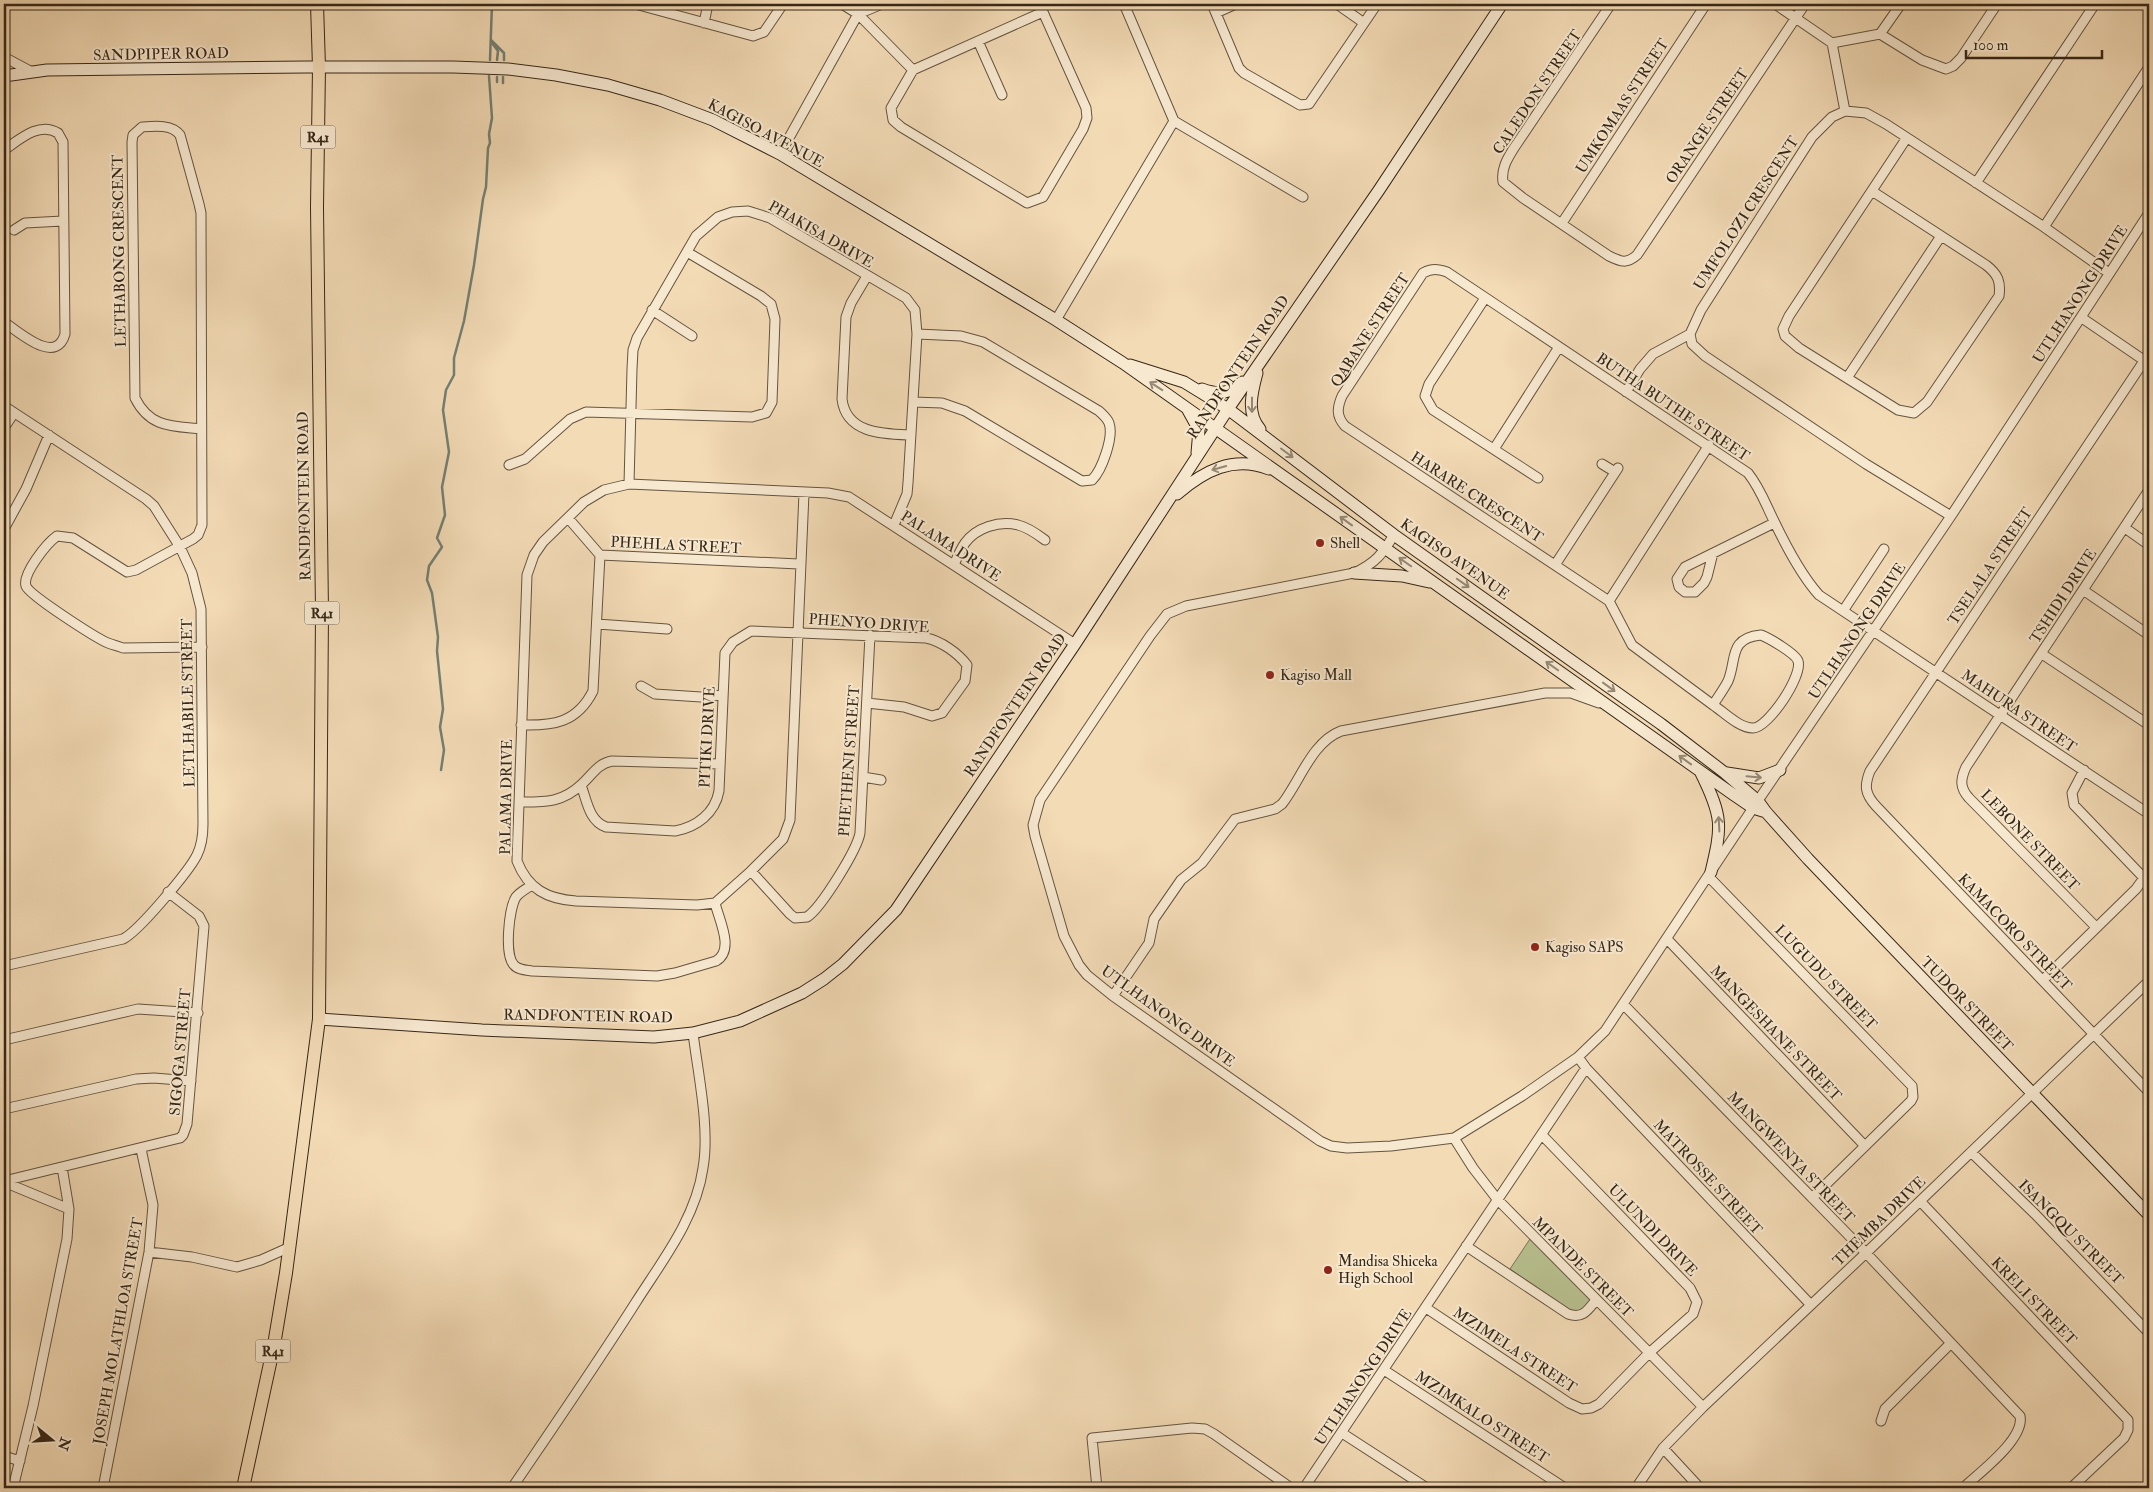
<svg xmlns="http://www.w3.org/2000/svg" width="2153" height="1492" font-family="'IM FELL Double Pica',serif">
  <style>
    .green { fill: #b9c190; stroke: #787454 }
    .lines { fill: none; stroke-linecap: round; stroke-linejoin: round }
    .stream { stroke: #738073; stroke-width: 2.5 }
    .street-casing { stroke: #65543f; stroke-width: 11 }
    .secondary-casing { stroke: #362717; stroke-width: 13 }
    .primary-casing { stroke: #362717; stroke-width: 14 }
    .street { stroke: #f7e8d0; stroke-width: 9 }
    .secondary { stroke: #f7e8d0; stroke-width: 11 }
    .primary { stroke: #f3dbb6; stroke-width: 12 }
    .oneway { stroke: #968874 }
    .poi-dot { fill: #8f2418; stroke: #f7e8d0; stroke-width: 2 }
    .labels { text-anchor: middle; stroke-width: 4; stroke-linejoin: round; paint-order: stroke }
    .shield { fill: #f7e8d0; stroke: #70614e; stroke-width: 1 }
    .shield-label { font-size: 14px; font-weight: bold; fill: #362717 }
    .street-label { font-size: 15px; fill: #362717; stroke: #f7e8d0 }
    .poi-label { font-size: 15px; fill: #362717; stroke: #f7e8d0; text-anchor: start }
  </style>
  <rect width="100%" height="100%" fill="#f3dbb6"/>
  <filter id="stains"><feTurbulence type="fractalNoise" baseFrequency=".004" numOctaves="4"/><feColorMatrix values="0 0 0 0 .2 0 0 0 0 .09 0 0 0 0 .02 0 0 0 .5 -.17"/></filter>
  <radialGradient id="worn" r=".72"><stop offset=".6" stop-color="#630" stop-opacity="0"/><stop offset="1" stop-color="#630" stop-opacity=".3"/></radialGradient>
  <path class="green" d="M1530,1239L1590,1298C1588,1309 1580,1313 1570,1310L1510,1269Z"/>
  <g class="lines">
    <path class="stream" d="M491,40L504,53V60
      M492,43L498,51L497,60
      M490,60L492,4
      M497,82V77
      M503,83V77
      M441,770L444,750L440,727L443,709L437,651L438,637L432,593L427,580L429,566L442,547L437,538L445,515L442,487L449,452L443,410L446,390L454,375V358L464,321L474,265L483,199L486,187L488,148L490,143L489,134L492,118L489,76"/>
    <defs>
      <path id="street" d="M635,4L753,36L764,32L783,4
        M842,4L858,14L913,70
        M1212,4L1239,68L1244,73L1300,105L1309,104L1311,101L1377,4
        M1337,4L1364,23
        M1611,4L1514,148C1507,159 1501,169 1503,182L1523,198L1609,256C1621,262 1627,264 1637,255L1805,4
        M1775,4L1832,43L1845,111
        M1043,12L1086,108L1087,118L1083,129L1043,197L1027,203L901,127L893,120L891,108L913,70Z
        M1216,13L1236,4
        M704,23L708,4
        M1880,34L1922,60L1946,69L1953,66L1961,58L1997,4
        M978,41L1002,95
        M1832,43L1880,34L1901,4
        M4,57L32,72
        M1174,121L1303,197
        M4,150C19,140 39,121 58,133L63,142L65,334C56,366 19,332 4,322
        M780,154L858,14L882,4
        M1976,183L2095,4
        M1872,191L1986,265C1998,274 2001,282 1999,296L1927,402L1914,413L1898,410L1799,348L1785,336L1783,329L1789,316L1906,139
        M1562,223L1706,4
        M2044,227L2149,67
        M14,230L25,223L63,221
        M867,276L851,303L846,317L842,399C846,434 884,434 911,435
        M1485,298L1429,384L1425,396L1433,410L1538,478
        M652,310L692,336
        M2082,318L2148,363
        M1056,320L1174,121L1124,4
        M2144,361L1870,771C1864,786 1865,794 1876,806L2149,1092
        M1847,378L1941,236
        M1626,392L1640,369L1653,354L1690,334
        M913,402L942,403L965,411L1082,481L1092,480C1102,470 1114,437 1109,423C1107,418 1103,415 1099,411L983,342L961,336L917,334
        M4,406L146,499L154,506L180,547L192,573L201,609L203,824C203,835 202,845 197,855C189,871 139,931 123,939L4,966
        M4,428L14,413
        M201,429C172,426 150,428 135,398L132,142L133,135L142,127C154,126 172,124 180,135L199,204L201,213L202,525L198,535L193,539L136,570L127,572L73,538L57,536C47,543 22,574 26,586C29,595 96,638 108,643C113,645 118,646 123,648L202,647
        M1494,449L1559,347
        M1602,464L1615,472
        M509,465L525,459L570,419L586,412L752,417L766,413L772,402L775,319L771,304L761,296L687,252
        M629,484L632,369L633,350L637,338L696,236L718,217L732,212L748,211L770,218L906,298L915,310L917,334L908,483L907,494L894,525
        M804,493L790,820L783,839L751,871L715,903L697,905L576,901C547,899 528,889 517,861L527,575L534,555L543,542L584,502L604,490L629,484L828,493L849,497L1075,644
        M1951,516L1866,464L1705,356L1692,344L1690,334L1701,310L1812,137L1832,117L1845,111L1866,113L1886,124L2044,227L2109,273
        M568,518L600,555L799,564
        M2125,528L2149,545
        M4,529L26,489L49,435
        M1394,535C1382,554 1376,563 1354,573L1186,606L1167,614L1150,636L1040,800L1033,825L1035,836L1064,936L1079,965L1087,975L1113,996L1320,1141L1331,1146L1347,1148L1391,1146L1454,1138L1522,1096L1578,1057L1605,1031L1753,808L1951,516L2149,213
        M1713,553L1707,577L1704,583L1695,592H1685L1679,587L1677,579L1685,567L1774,523
        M954,565C957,558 960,550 965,543C976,528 999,520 1018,525C1027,527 1037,534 1045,540
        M1555,565L1618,468
        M2083,590L2149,635
        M1609,601L1345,426C1336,416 1337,408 1342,396L1423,273C1432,268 1438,269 1447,272L1748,473C1760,488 1766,505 1774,521C1786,546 1801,575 1819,595L2149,814
        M1609,601L1709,445
        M1609,601L1632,645L1713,705
        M1843,611L1884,549
        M597,624L667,629
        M1761,635C1769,638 1796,654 1798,661C1803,676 1768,728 1753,728C1739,728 1724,712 1713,705C1718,697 1724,689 1728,681C1737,660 1728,638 1761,635Z
        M2042,654L2149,725
        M641,686L655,694L701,697L722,695
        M521,725C553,726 577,723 593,691L600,555
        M2084,770L2072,793L2074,805L2144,878
        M863,777L881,780
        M581,785C587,801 589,821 606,827L675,831C697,827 715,813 719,791L725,653L733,642L751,631L926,638C941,641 958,653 967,665L965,681L942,713L932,716L904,707L867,703
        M519,802C545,802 562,803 582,784C593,774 597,764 612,761L720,764
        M751,871L790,914L795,918L807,917C821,908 857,850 860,833L870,635
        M1708,876L1912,1086L1913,1097L1911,1101L1812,1198
        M532,885C526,889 520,892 516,897C509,908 504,955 514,965C518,970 526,970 532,971L657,976L675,973L716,961C735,950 719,920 715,903
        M2095,926L1969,798C1960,788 1960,780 1966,767L2149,490
        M1667,939L1865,1146
        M2043,980L2136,889L2149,871
        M1113,996L1149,943L1154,919L1181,880L1202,863L1235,819L1275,809L1282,804C1300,781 1312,742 1341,731L1545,693H1571L1599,703
        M1623,1004L1866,1253L2020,1416C2025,1439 1979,1473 1963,1488
        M4,1040L138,1009L198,1013
        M1586,1068L1811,1305
        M4,1109L136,1079L154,1078L191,1081
        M1454,1138L1473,1168L1497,1199L1703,1407
        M1971,1152L2035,1214L2149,1333
        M4,1181L180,1138L183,1135L187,1124L204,926L199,916L168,892
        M4,1182L69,1209
        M1920,1201L2128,1420V1430L2124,1438L2071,1488
        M1466,1246L1568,1314C1583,1319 1588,1310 1596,1300
        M149,1252L192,1257L237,1267L261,1260L290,1247
        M1426,1308L1569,1403L1582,1409L1591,1408L1599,1404L1649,1353L1693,1314L1697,1302L1690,1288L1542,1135
        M1384,1370L1565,1488
        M1881,1421L1885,1409L1950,1344
        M1342,1433L1427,1488
        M1663,1448L1700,1488
        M4,1456L20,1461
        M13,1488L33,1406L67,1239L69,1209L62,1167
        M103,1488L149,1252L153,1205L141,1149
        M512,1488C554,1426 596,1365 636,1302C662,1261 696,1218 703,1168C710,1128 698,1074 693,1033
        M1097,1488L1092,1438L1192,1428L1205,1429L1214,1434L1291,1488
        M1304,1488L1586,1068L1578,1057
        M1636,1488L1663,1448L1703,1407L1866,1253L2149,981"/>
      <path id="secondary" d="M4,76L47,70L307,67H453L508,69L556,75L608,85L660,100L713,120L780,154L1056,320L1123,363L1734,795L1753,808L1766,812
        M1130,365L1184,382L1228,409L1394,535L1661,724L1725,773L1758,801L1766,812L1808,859L2149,1215
        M1257,373C1252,392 1246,413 1260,429
        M1202,389C1218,395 1230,394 1242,382
        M1188,410L1199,430L1197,453
        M1177,494C1204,471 1233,455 1269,469
        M1354,573L1402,576L1429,582
        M1701,773C1723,817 1722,826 1711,872
        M1727,773L1759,778L1780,770
        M319,1019L482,1030L654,1037L693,1033L740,1021L802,993L824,979L843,964L896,910L1075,644L1228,409L1379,190L1502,4"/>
      <path id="primary" d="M243,1488L274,1345L286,1273L319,1019L322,612L317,207L319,67L317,4"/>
    </defs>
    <use href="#street" class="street-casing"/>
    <use href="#secondary" class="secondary-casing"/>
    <use href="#primary" class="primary-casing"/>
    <use href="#street" class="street"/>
    <use href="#secondary" class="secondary"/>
    <use href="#primary" class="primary"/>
  </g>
  <defs><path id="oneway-shaft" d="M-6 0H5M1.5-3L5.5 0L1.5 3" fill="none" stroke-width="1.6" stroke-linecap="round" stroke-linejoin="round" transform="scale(1.25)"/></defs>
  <g class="oneway">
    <use href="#oneway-shaft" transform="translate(1156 386) rotate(-147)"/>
    <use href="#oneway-shaft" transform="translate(1252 405) rotate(90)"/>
    <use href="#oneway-shaft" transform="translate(1287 453) rotate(37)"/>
    <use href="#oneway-shaft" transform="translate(1219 468) rotate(164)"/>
    <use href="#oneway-shaft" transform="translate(1346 521) rotate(-144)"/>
    <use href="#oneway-shaft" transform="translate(1405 562) rotate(-145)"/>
    <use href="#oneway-shaft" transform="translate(1463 583) rotate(35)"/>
    <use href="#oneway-shaft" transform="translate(1552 666) rotate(-145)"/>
    <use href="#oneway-shaft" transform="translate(1609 687) rotate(36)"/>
    <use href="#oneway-shaft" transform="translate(1685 760) rotate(-144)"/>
    <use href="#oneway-shaft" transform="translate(1754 777) rotate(5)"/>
    <use href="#oneway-shaft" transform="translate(1719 824) rotate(-93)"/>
  </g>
  <g class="poi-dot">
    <circle cx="1320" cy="543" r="5"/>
    <circle cx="1270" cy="675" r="5"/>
    <circle cx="1535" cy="947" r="5"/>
    <circle cx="1328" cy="1270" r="5"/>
  </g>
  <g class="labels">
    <g class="shield">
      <rect x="300.5" y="125.5" width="35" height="23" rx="4"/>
      <rect x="304.5" y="601.5" width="35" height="23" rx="4"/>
      <rect x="255.5" y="1339.5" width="35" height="23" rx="4"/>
    </g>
    <g class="shield-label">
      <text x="318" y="142">R41</text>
      <text x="322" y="618">R41</text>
      <text x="273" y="1356">R41</text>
    </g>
    <g class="street-label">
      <text transform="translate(161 54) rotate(-1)" y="5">SANDPIPER ROAD</text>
      <text transform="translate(1537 92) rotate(-56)" y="5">CALEDON STREET</text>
      <text transform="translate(1622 106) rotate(-57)" y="5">UMKOMAAS STREET</text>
      <text transform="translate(1707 126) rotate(-56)" y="5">ORANGE STREET</text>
      <text transform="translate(766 133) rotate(28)" y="5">KAGISO AVENUE</text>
      <text transform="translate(1746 213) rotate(-57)" y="5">UMFOLOZI CRESCENT</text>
      <text transform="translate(821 234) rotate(30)" y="5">PHAKISA DRIVE</text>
      <text transform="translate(119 251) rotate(-91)" y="5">LETHABONG CRESCENT</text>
      <text transform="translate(2080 294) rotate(-57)" y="5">UTLHANONG DRIVE</text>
      <text transform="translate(1370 330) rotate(-57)" y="5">QABANE STREET</text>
      <text transform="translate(1238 367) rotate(-56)" y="5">RANDFONTEIN ROAD</text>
      <text transform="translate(1673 407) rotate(34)" y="5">BUTHA BUTHE STREET</text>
      <text transform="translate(304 496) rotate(-91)" y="5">RANDFONTEIN ROAD</text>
      <text transform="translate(1477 497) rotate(33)" y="5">HARARE CRESCENT</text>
      <text transform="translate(676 545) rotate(3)" y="5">PHEHLA STREET</text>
      <text transform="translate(951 546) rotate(33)" y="5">PALAMA DRIVE</text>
      <text transform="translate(1455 559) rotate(35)" y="5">KAGISO AVENUE</text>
      <text transform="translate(1990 566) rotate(-56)" y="5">TSELALA STREET</text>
      <text transform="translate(2063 596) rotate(-57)" y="5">TSHIDI DRIVE</text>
      <text transform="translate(869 623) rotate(4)" y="5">PHENYO DRIVE</text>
      <text transform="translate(1857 631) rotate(-56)" y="5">UTLHANONG DRIVE</text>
      <text transform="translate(188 703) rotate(-91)" y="5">LETLHABILE STREET</text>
      <text transform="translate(1015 705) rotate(-56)" y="5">RANDFONTEIN ROAD</text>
      <text transform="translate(2019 711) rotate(34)" y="5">MAHURA STREET</text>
      <text transform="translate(707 737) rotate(-87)" y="5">PITIKI DRIVE</text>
      <text transform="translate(849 761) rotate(-86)" y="5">PHETHENI STREET</text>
      <text transform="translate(506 797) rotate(-89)" y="5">PALAMA DRIVE</text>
      <text transform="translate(2030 840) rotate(46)" y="5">LEBONE STREET</text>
      <text transform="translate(2015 932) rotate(46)" y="5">KAMACORO STREET</text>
      <text transform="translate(1826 977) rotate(46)" y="5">LUGUDU STREET</text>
      <text transform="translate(1967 1004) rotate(46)" y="5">TUDOR STREET</text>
      <text transform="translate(588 1016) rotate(1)" y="5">RANDFONTEIN ROAD</text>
      <text transform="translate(1168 1016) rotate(36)" y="5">UTLHANONG DRIVE</text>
      <text transform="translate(1776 1033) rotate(46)" y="5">MANGESHANE STREET</text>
      <text transform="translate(180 1052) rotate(-85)" y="5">SIGOGA STREET</text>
      <text transform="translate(1791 1157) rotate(46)" y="5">MANGWENYA STREET</text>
      <text transform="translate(1708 1177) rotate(47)" y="5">MATROSSE STREET</text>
      <text transform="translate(1879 1221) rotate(-44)" y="5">THEMBA DRIVE</text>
      <text transform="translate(1653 1230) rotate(46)" y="5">ULUNDI DRIVE</text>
      <text transform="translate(2071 1232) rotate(45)" y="5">ISANGQU STREET</text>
      <text transform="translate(1583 1267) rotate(45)" y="5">MPANDE STREET</text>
      <text transform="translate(2034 1301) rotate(46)" y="5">KRELI STREET</text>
      <text transform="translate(118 1331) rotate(-80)" y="5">JOSEPH MOLATHLOA STREET</text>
      <text transform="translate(1515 1350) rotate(33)" y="5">MZIMELA STREET</text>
      <text transform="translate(1363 1377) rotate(-56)" y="5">UTLHANONG DRIVE</text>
      <text transform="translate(1482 1417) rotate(33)" y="5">MZIMKALO STREET</text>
    </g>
    <g class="poi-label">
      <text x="1330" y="548">Shell</text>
      <text x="1280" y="680">Kagiso Mall</text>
      <text x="1545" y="952">Kagiso SAPS</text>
      <text x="1338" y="1266">Mandisa Shiceka<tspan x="1338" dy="17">High School</tspan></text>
    </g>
  </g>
  <rect width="2153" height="1492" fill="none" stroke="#f3dbb6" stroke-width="20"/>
  <rect x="5" y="5" width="2143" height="1482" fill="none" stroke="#362717" stroke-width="2.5"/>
  <rect x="10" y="10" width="2133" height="1472" fill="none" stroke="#362717"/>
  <g transform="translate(52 1440) rotate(108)" stroke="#f7e8d0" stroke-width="4" paint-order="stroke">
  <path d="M0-4L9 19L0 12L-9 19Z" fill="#362717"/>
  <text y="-8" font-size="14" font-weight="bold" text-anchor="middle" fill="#362717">N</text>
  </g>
  <path d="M1966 50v8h136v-8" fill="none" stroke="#362717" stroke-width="2.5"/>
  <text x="1973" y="50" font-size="15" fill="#362717" stroke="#f7e8d0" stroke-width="4" paint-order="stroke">100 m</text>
  <rect width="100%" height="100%" filter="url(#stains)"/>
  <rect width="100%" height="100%" fill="url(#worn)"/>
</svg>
